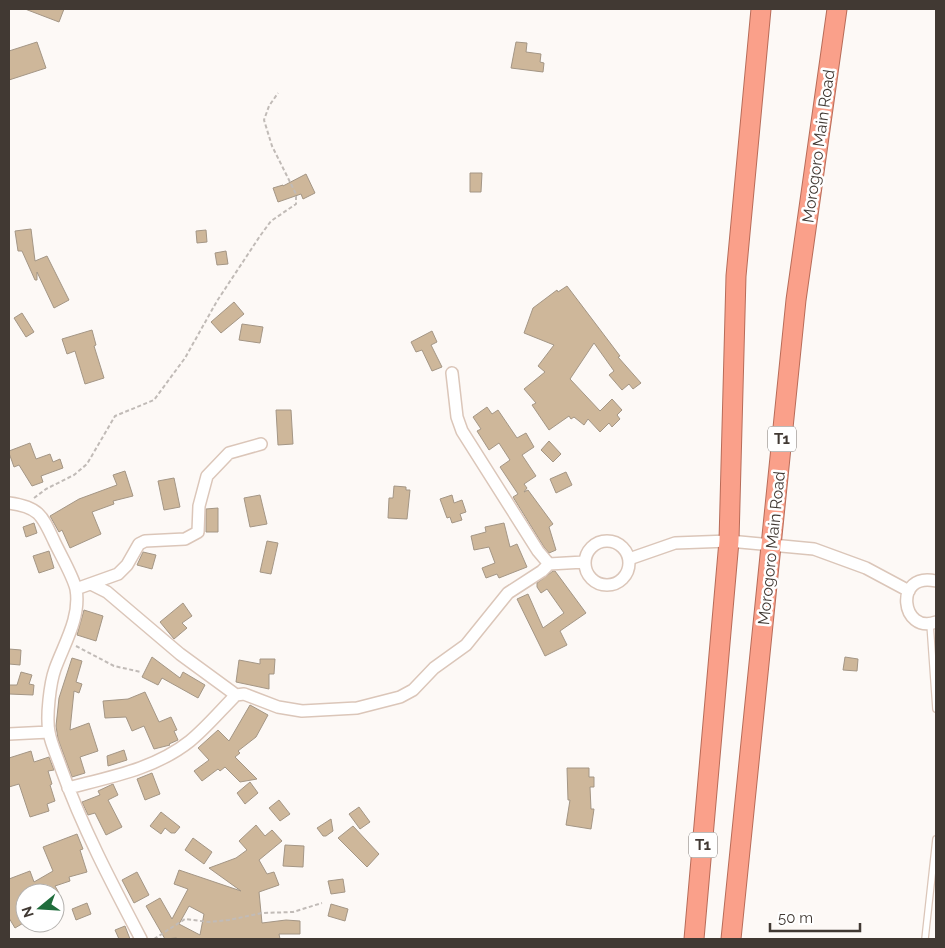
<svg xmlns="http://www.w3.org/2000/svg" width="945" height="948" font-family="Raleway,sans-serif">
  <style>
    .building { fill: #ceb79a; stroke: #a49685; fill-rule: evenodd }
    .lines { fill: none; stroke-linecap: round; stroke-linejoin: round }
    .service-casing { stroke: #dbc6b9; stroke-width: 8 }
    .minor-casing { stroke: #dbc6b9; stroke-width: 14 }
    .trunk-casing { stroke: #b86c59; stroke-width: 21 }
    .path { stroke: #c1bbb7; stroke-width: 2; stroke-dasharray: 4 2.5; stroke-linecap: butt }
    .service { stroke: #fff; stroke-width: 5.5 }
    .minor { stroke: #fff; stroke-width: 11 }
    .trunk { stroke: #faa08a; stroke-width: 19 }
    .labels { text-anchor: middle; stroke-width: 5; stroke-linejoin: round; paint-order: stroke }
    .shield { fill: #fff; stroke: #7a7470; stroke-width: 1 }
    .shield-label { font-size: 15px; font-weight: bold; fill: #413933 }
    .street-label { font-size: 16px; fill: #413933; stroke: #fff }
  </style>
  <rect width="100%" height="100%" fill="#fdf9f6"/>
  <path class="building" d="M25,9H64L59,22Z
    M37,42L46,68L9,80V51Z
    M516,42L527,43L526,52L541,54L540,62L544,63L543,72L511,68Z
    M470,173H482L481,192H470Z
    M306,174L315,193L303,199L301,194L278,202L273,188L283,185V186Z
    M31,229L35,261L47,256L69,300L54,308L37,272V280H35L22,251H18L15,231Z
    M206,230L207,242L197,243L196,231Z
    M226,251L228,264L217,265L215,253Z
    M567,286L620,356L618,357L641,383L633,389L629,384L622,390L609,375L614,371L594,343L570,379L600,411L612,399L622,410L617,415L620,419L612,427L609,423L600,432L588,419L584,425L574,417L571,419L569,416L549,430L532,405L536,403L524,389L545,372L538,366L554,345L524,333L533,308L557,290L558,292Z
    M234,302L244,314L221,333L211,322Z
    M22,313L34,332L26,337L14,318Z
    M242,324L263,327L260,343L239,340Z
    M92,330L96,345L94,346L104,378L85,384L75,351L67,354L62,339Z
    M432,331L437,342L431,345L442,367L432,371L422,350L416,352L411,342Z
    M487,407L492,414L498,410L517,438L526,433L534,447L522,455L536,476L524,484L527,488L524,492L528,490L553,524L549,527L556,550L549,553L544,547L513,497L518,494L500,467L510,460L499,443L489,450L477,431L481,429L473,417Z
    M276,410H291L293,444L278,445Z
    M549,441L561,454L553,462L541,450Z
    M30,443L36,459L50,454L53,462L60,459L63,468L41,476L43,482L32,486L19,465L14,467L9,453V451Z
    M125,471L133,496L113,501L114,504L92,512L101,534L70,548L62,530L59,532L50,516L79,499L117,485L113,475Z
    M566,472L572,485L556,493L550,479Z
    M174,478L180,507L164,510L158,481Z
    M394,486L406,487V490H410L407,519L388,518L389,498H393Z
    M260,495L267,524L250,527L244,498Z
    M452,495L454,503L462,500L466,512L460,514L462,520L452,523L450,517L447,518L440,499Z
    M218,508V532H206V509Z
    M34,523L37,533L26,537L23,527Z
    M504,523L510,547L517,544L527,567L499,578L497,574L486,578L482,568L495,563L489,547L474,550L471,536L486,532L485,527Z
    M267,541L278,543L271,574L260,572Z
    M49,551L54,568L39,573L33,556Z
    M143,552L156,555L152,569L137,565Z
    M553,571H555L586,613L560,631L567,645L545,656L517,599L528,594L543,628L564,613L547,589L541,593L537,587V583Z
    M183,603L192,616L182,623L187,628L174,639L160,622Z
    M84,610L103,616L96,641L77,635Z
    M9,649L21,650L20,665L9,664Z
    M152,657L180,678L183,672L205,685L198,698L162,678L158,685L142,677Z
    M845,657L858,659L857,671L843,670Z
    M72,658L82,661L76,682L82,684L79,693L74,691L70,730L89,723L98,751L80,757L85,773L72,777L58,739L56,726L59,698Z
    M260,659H275L274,674H269V689L236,682L239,660L260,664Z
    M21,672L32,675L29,684L34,685L33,695L9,694V685H17Z
    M145,692L159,722L171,717L177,730L174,731L178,740L169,744L170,745L154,749L144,726L132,731L126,717L105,718L103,701L128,699Z
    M250,705L268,715L256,737L238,751L240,753L235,757L257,779L240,782L225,767L220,771L218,769L202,781L194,771L209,760L198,748L218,730L229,741Z
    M124,750L127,760L108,766L107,756Z
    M31,751L34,762L49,757L54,770L48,771L52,784L50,785L55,801L47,804L49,811L30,817L19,784L9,787V758Z
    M567,768H589V777H594V787H590L591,809H594L591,829L566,825L570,800H568Z
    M152,773L160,794L145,800L137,779Z
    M250,782L258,793L245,804L237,793Z
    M113,784L118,795L108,800L122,827L106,835L95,813L88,815L82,802L100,795L98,791Z
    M279,800L290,814L280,821L269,808Z
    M359,807L370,822L360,829L349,814Z
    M161,812L180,827L175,833H171L165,828L161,834L150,826Z
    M331,819L333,831L326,836H323L317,828Z
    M256,825L265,836L272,830L282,841L259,860L267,874L274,872L279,885L259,892L262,923L286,920L300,921V934H279L280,939H179L176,938L165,939L146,906L160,898L172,919L188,889L174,884L179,870L241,891L209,868L236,858L247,850L239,841ZM189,906L204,914L200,935L179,924Z
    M353,826L379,854L367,867L338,838Z
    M77,834L83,849L80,850L87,872L69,877L70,881L55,886L59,893H25V922L15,928L9,918V879L30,871L34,882L53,871L43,847Z
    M193,838L212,852L204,864L185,850Z
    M285,845L304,846L303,867L283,866Z
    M137,872L149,895L134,903L122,880Z
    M343,879L345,892L331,894L328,881Z
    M87,903L91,914L76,920L72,909Z
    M331,904L348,909L345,921L328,916Z
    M125,926L130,939H119L115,930Z"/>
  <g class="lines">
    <defs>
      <path id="service" d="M930,624L936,709
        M925,939L936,839"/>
      <path id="minor" d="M452,373L457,417L462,431L538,551L549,564
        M9,503C39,507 42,515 54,541C60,554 73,576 76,589C81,617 64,644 55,669C50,683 46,717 49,732C51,744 57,756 61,768C82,827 112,884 141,939
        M585 563a22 22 0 1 1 44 0a22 22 0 1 1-44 0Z
        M629,559L675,543L729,541L814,549L866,568L909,591
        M936,581C893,571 901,635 936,622
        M91,584L107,592L180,654L236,695
        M76,589L118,574L127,565L139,544L145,541L185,539L198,532L199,506L207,476L229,453L261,444
        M9,734L49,732
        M68,788C110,777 155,769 190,741C206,728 221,710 236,695L244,694L278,707L302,711L357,708L400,697L413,690L434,668L466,645L508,593L542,571L549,564L584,562"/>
      <path id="trunk" d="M694,939L729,541L736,276L761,9
        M731,939L796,300L837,9"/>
    </defs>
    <use href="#service" class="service-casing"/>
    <use href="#minor" class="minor-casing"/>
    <use href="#trunk" class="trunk-casing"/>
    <path class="path" d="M34,498L46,489L74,475L87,464L115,416L154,400L185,358L217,301L260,236L271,221L296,204V194L272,146L264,120L269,106L278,93
      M76,646L114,666L141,672
      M154,939L185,919L209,922L229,920L262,913L293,912L322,903"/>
    <use href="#service" class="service"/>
    <use href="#minor" class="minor"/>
    <use href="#trunk" class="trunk"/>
  </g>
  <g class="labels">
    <g class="shield">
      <rect x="768" y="426.5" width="28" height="25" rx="4"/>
      <rect x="689" y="832.5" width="28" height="25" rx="4"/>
    </g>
    <g class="shield-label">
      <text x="782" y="444">T1</text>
      <text x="703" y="850">T1</text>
    </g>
    <g class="street-label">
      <text transform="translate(818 146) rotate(-82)" y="6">Morogoro Main Road</text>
      <text transform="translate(771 548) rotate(-84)" y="6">Morogoro Main Road</text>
    </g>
  </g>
  <rect width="945" height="948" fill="none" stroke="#413933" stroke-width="20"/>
  <g transform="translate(40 908) rotate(252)"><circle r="24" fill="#ffffff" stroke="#b3b0ad"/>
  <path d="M0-4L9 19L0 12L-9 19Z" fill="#1f6d3c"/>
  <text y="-8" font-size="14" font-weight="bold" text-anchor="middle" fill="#413933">N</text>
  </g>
  <path d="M770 923v8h90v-8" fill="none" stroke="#413933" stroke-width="2.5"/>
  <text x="778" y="923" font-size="15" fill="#413933" stroke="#ffffff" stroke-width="4" paint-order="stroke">50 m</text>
</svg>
